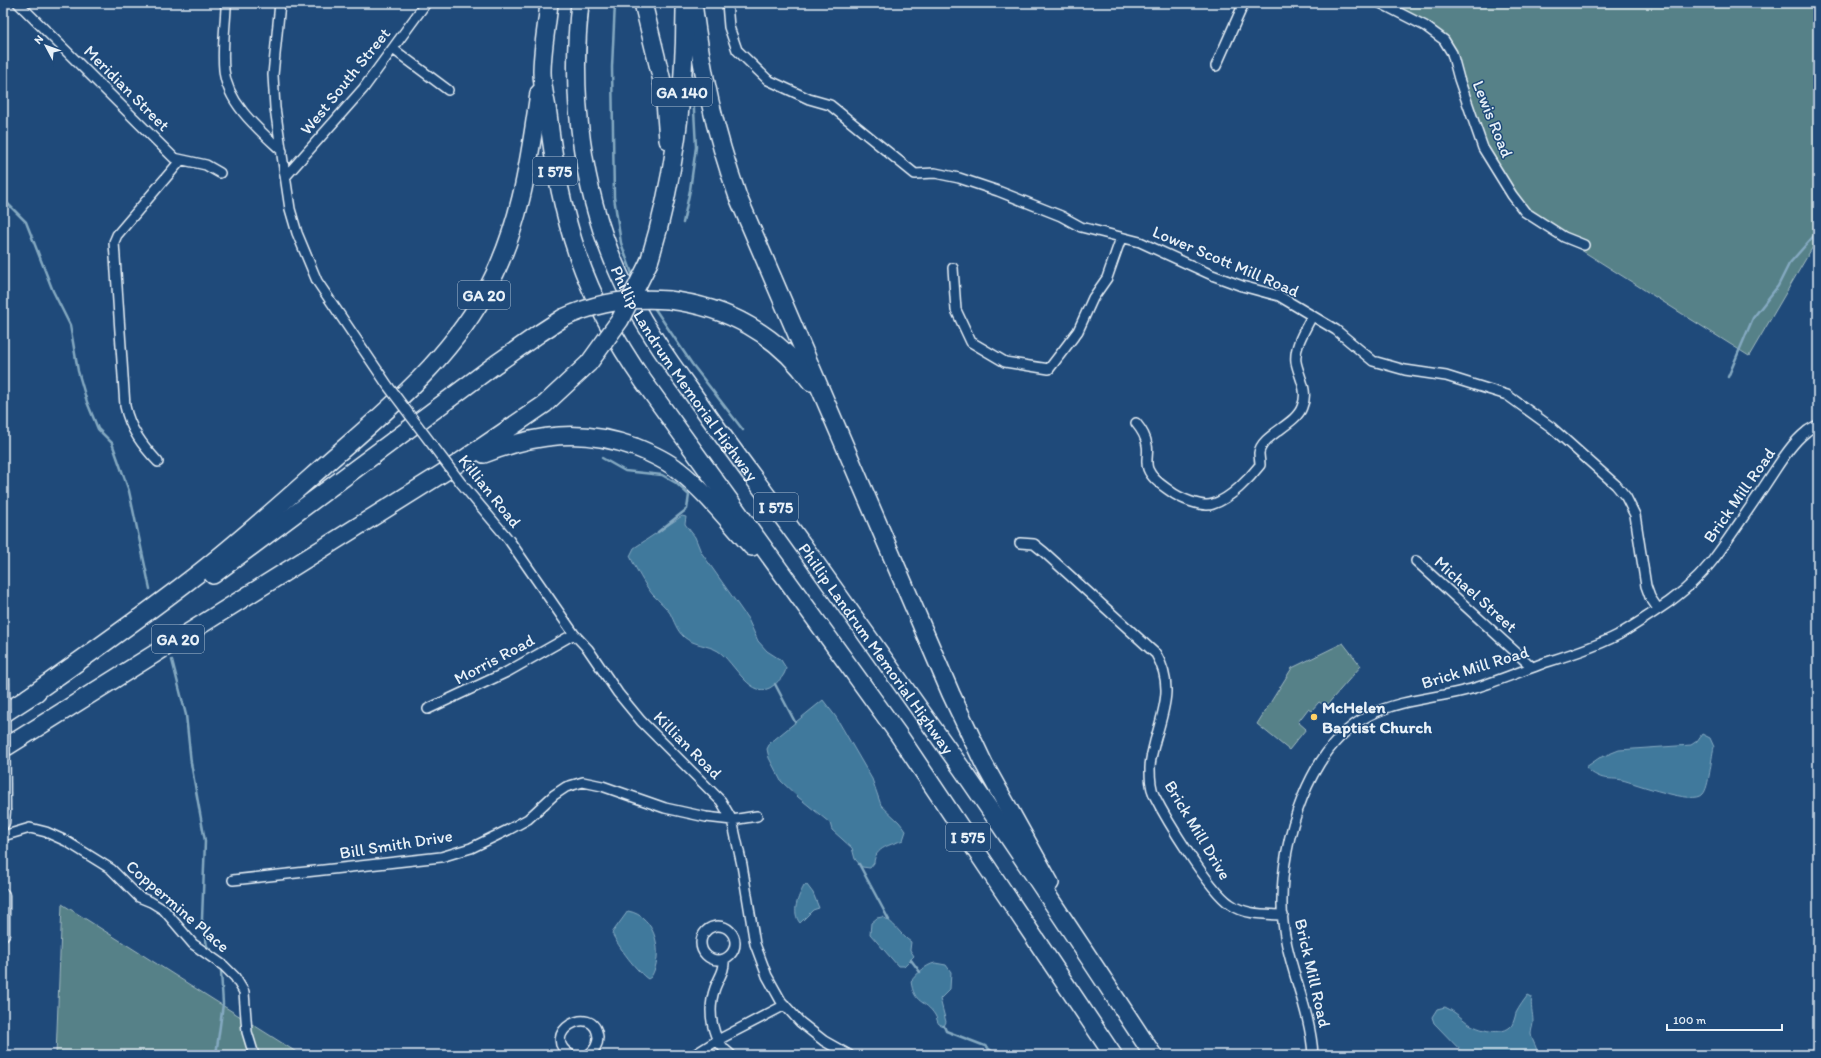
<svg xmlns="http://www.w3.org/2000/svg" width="1821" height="1058" font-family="Itim,sans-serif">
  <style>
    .green { fill: #578188; stroke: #a0b9c0 }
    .water { fill: #41799c; stroke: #84a9c1 }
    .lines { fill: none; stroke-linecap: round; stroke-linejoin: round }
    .stream { stroke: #84a9c1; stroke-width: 2.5 }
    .minor-casing { stroke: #e8f1f8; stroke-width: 12 }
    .tertiary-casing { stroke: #e8f1f8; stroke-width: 15 }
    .motorway-casing { stroke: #e8f1f8; stroke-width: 20 }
    .minor { stroke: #1f4a7a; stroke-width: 9 }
    .tertiary { stroke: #1f4a7a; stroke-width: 12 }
    .motorway { stroke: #1f4a7a; stroke-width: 17 }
    .minor-bridge-casing { stroke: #e8f1f8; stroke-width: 12; stroke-linecap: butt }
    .tertiary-bridge-casing { stroke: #e8f1f8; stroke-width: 15; stroke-linecap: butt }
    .motorway-bridge-casing { stroke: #e8f1f8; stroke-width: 20; stroke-linecap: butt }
    .minor-bridge { stroke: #1f4a7a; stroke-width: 9 }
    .tertiary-bridge { stroke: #1f4a7a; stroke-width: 12 }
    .motorway-bridge { stroke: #1f4a7a; stroke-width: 17 }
    .poi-dot { fill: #ffd166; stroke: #1f4a7a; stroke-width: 1.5 }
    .labels { text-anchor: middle; stroke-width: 3; stroke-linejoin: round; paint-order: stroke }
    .shield { fill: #1f4a7a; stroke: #acbfd2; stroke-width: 1 }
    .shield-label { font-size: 16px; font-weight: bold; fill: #e8f1f8 }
    .street-label { font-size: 17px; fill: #e8f1f8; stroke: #1f4a7a }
    .poi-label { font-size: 17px; font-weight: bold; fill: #e8f1f8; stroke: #1f4a7a; text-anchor: start }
  </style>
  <rect width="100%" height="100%" fill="#1f4a7a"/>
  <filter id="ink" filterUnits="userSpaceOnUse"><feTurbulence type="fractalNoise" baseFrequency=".025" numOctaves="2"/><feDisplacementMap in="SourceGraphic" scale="8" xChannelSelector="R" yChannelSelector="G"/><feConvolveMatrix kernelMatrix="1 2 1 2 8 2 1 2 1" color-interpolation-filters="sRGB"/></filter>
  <g filter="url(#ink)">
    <path class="green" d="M1385,3H1818V238L1749,356L1532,219L1470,122L1440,35Z
      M1343,643L1361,666L1326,706L1319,702L1311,711L1308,709L1298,722L1306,729L1289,750L1257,724L1292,668Z
      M62,904L301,1055H56Z"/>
    <path class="water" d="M682,516L686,517L685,524L695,537L701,552L748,619L758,641L767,651L781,660L786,668C785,675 780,680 774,685C752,704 734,661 718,651C708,645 693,645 684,637C677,631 674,621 670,613C665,606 659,601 653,595C644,584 636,569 630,556L634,548Z
      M823,700L836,717L872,779L881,805L899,822L906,831L903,840C891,845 875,847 874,863L870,868L862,867L855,859L852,848L832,830L830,823L798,797L781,781L769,758L767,749L770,743Z
      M1702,734L1710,738L1714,747C1711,759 1709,788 1703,794C1695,806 1635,783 1622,780C1614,778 1605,780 1598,776C1593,774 1589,771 1586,767L1599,758L1619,750L1691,745L1697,741Z
      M807,885L813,893L819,908L813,910L800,923C791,912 798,897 804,886Z
      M628,911C657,916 664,956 651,977L648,979C638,973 617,945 612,933Z
      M882,917C894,921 900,935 911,942L910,950L914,956L904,966H898L870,934L871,923L877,918Z
      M935,963L946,965L951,972L950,989L940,999L946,1022L944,1026L939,1024C937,1022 937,1018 935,1015C925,999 914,1005 911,981C917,974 925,965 935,963Z
      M1528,995L1532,997C1530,1006 1533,1013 1533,1022C1533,1026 1531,1030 1531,1034C1532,1042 1538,1047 1537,1055H1465L1434,1023L1432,1017L1437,1009L1445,1007C1454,1011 1460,1017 1468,1023C1478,1030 1503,1037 1512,1025C1514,1021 1515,1017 1516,1013C1519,1007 1524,1000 1528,995Z"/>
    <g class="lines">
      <path class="stream" d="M615,3L612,67L614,197L621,243L634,279
        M3,192L5,201L26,222L53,291L70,325L78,371L87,402L98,429L112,443L129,491L150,589
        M683,223L690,190L696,147L692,74
        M653,306L692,364L743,430
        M1728,377L1753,318L1778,286L1789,264L1818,231
        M602,458L625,471L662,475L676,483L689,495L687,509L658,532
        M172,660L186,715L191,763L205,841L202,919L207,946L215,955
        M775,684L795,722
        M859,864L889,920
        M911,960L920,972
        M944,1026L946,1031L985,1046L997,1055
        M216,1055L223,1004L221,971"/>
      <defs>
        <path id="minor" d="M18,3L174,158L206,165L220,173
          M225,3L226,8C225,28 222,49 224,70C227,103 258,129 282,151
          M280,3L273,75L275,108L290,209L297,233L317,281L388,386
          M727,3L729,27L737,50L768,80L809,99L830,105L915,174L935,173L959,178L998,191L1061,216L1081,227L1140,242L1212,275L1242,286L1279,296L1336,330L1373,361L1405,370L1446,376L1507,395L1551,427L1616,485L1626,497L1635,515L1646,586L1650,597L1658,609
          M1380,3L1425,26L1444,40L1452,53L1459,79L1483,148L1512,195L1525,212L1564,237L1584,245
          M393,49L448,90
          M1216,66L1244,3
          M286,176L363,89L426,3
          M953,268L956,310L971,342L1005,362L1049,369L1078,331L1093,298L1107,278L1121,238
          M1136,423C1141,429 1146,437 1147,445C1149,453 1145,461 1148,469C1152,479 1162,485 1170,491C1179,498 1202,508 1213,504C1230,499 1249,479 1260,465C1260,461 1259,457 1259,453C1261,435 1296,425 1302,407C1309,391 1299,377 1296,362C1294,346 1305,330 1312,316
          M158,462C142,445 130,429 125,406L114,242L117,235L181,160
          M461,483L509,540L574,634L588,649L618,693L641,721L721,801L732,820L742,865L755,944L767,976L781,1001L800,1022L824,1041L849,1055
          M1020,543L1034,544L1044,552L1156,654C1174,685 1164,709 1155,741C1153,750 1150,759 1150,768C1150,777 1150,786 1154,795C1166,819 1209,890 1230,904C1245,915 1265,914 1283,915
          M1416,561L1532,667
          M428,709L507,672L574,634
          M3,836L30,828L46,832L66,841L111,869L139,897L151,902L164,910L193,944L224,966L235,977L244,992L247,1032L254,1055
          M233,880L441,857L471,848L508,830L528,819L554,795L566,787L583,782L602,786L665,808L706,817L732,820L757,816
          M701 943a17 17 0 1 1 34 0a17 17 0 1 1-34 0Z
          M724,959C725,971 719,977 715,988C707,1010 711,1041 731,1055
          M571,1055C537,1035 594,1000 598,1037C598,1045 594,1051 588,1055
          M694,1055L718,1040L785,1005
          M1313,1055C1310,1003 1282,957 1282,905C1281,841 1308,746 1370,715C1403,698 1443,698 1478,687C1500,680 1522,671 1544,663C1569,655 1595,647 1618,635C1635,625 1653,613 1669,602C1690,587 1710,566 1724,545C1740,522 1756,499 1771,476C1781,461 1792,443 1806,432C1809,429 1814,427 1818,425"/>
        <path id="tertiary" d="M3,823L4,811
          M3,895V934"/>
        <g id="motorway">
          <path d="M549,3C547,26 542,50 542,72C542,86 546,101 548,114C560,219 583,295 644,382L898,734L1113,1055"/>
          <path id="s1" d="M580,3C570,94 581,190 619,274C638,317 665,356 693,394C729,446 768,496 805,548C857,622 910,695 962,769C1027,863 1090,959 1153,1055"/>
          <path d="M643,3L664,89L668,140"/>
          <path d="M693,3C702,73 714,130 738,197L951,694L984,764L1050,883"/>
          <path d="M649,262C674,181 685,95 685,10"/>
          <path d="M669,300C727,307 777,334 811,382"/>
          <path d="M484,454C536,434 582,428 635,447C650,453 666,460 678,470C706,492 728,521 752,547"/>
          <path d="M213,575L496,364L540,333L563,318"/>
          <path d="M27,698C82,659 138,620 191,579C238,543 282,503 327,463C385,412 445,364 484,295C520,231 529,164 539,93"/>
          <path d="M3,714L37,692"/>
          <path d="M3,749L454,466L545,404L589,363"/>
        </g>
      </defs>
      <use href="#minor" class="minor-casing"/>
      <use href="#tertiary" class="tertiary-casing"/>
      <use href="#motorway" class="motorway-casing"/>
      <use href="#minor" class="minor"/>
      <use href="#tertiary" class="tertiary"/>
      <use href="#motorway" class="motorway"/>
      <defs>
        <path id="minor-bridge" d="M388,386L461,483"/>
        <path id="tertiary-bridge" d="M3,678L4,811"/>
        <path id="motorway-bridge" d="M563,318C597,302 632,297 669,300
          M589,363L620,320L649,262"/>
      </defs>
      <use href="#minor-bridge" class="minor-bridge-casing"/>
      <use href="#tertiary-bridge" class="tertiary-bridge-casing"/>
      <use href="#motorway-bridge" class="motorway-bridge-casing"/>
      <use href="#minor-bridge" class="minor-bridge"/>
      <use href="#tertiary-bridge" class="tertiary-bridge"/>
      <use href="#motorway-bridge" class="motorway-bridge"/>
    </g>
  </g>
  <circle class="poi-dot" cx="1314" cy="717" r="4"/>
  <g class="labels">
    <g class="shield">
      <rect x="652" y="78" width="60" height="28" rx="3"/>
      <rect x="533" y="157" width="44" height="28" rx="3"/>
      <rect x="458" y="281" width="52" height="28" rx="3"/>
      <rect x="754" y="493" width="44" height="28" rx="3"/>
      <rect x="152" y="625" width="52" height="28" rx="3"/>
      <rect x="946" y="823" width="44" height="28" rx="3"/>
    </g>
    <g class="shield-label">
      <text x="682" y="98">GA 140</text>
      <text x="555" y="177">I 575</text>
      <text x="484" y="301">GA 20</text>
      <text x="776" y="513">I 575</text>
      <text x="178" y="645">GA 20</text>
      <text x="968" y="843">I 575</text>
    </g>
    <g class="street-label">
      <text transform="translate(345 81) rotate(-51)" y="6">West South Street</text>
      <text transform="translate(127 88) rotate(45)" y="6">Meridian Street</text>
      <text transform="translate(1493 119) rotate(68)" y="6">Lewis Road</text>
      <text transform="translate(1226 261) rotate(23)" y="6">Lower Scott Mill Road</text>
      <text dy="6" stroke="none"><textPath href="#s1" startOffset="396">Phillip Landrum Memorial Highway</textPath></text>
      <text transform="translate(490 491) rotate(51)" y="6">Killian Road</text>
      <text transform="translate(1739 495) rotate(-55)" y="6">Brick Mill Road</text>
      <text transform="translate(1476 594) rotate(42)" y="6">Michael Street</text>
      <text dy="6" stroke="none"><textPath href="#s1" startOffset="732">Phillip Landrum Memorial Highway</textPath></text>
      <text transform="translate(494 659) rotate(-28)" y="6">Morris Road</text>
      <text transform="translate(1475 667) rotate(-17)" y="6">Brick Mill Road</text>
      <text transform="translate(688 745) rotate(45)" y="6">Killian Road</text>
      <text transform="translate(1198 830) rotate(59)" y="6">Brick Mill Drive</text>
      <text transform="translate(396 844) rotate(-9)" y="6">Bill Smith Drive</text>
      <text transform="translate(178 906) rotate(41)" y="6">Coppermine Place</text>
      <text transform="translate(1313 973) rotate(77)" y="6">Brick Mill Road</text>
    </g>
    <g class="poi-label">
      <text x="1322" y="713">McHelen<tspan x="1322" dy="20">Baptist Church</tspan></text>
    </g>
  </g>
  <rect width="1821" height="1058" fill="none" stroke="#1f4a7a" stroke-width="16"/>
  <rect x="8" y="8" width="1805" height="1042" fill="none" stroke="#e8f1f8" stroke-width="1.5" filter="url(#ink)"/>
  <g transform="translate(46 46) rotate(311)" stroke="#1f4a7a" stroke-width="3" paint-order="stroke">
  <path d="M0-3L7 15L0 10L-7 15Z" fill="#e8f1f8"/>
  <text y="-6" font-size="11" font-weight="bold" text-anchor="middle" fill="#e8f1f8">N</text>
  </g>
  <path d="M1667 1024v6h115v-6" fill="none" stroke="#e8f1f8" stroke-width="2"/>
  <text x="1673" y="1024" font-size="12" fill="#e8f1f8" stroke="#1f4a7a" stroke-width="3" paint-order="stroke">100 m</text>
</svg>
